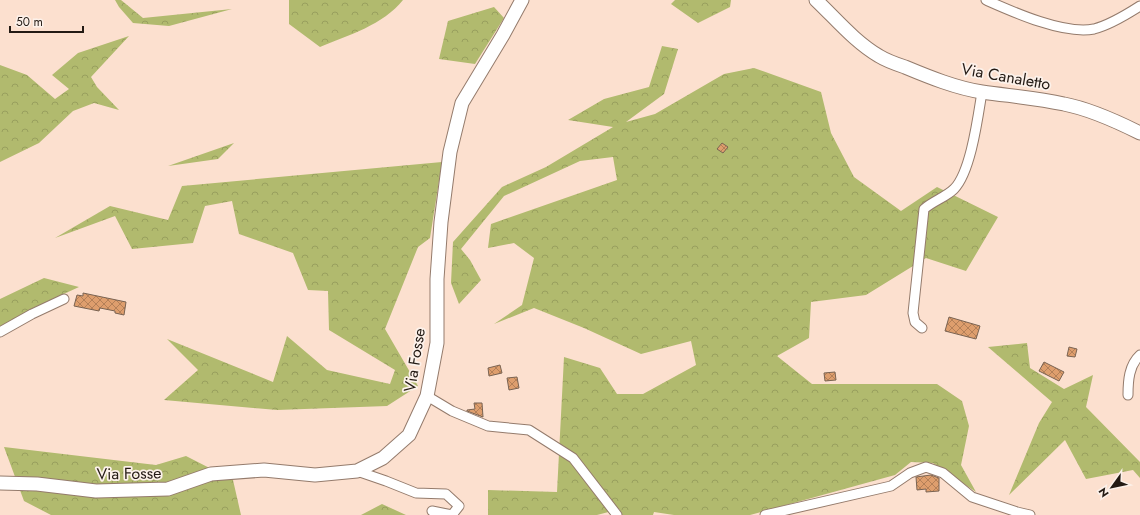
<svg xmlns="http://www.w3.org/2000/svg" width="1140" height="515" font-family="Jost,sans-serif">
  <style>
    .forest { fill: url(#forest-crowns) }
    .building { fill: url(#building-cross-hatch); stroke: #796352 }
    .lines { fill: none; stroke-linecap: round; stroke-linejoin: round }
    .street-casing { stroke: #947b6c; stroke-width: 11 }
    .secondary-casing { stroke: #947b6c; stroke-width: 15 }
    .street { stroke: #fff; stroke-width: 9 }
    .secondary { stroke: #fff; stroke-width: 13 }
    .labels { text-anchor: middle; stroke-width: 3.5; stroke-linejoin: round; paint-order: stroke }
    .street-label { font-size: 16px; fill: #231a14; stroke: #fcf1ea }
  </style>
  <defs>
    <pattern id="forest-crowns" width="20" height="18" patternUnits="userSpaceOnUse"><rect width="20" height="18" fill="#b1ba6e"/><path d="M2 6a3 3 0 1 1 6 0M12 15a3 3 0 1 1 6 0" fill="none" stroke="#989f5e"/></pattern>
    <pattern id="building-cross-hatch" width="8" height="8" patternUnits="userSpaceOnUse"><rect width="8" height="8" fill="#de9e6d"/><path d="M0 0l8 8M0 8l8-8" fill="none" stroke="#b48058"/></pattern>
  </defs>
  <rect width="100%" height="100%" fill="#fce0cf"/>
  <path class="forest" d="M115,0H121L143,18L232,9L169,26L133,23L119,7Z
    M289,0H403C383,25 349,35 320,47L289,24Z
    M675,0H731L730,7L698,23L671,4Z
    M494,7L504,18L475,64L439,59L448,21Z
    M129,36L91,77L97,87L119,110L94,103L73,111L39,143L0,162V65L27,75L55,99L69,89L52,75L78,53Z
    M662,46L678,49L664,94L626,122L655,114L724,74L754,68L821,92L831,133L854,177L901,211L937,187L998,217L966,271L926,258L866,295L811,302L809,338L777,356L812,384H937L962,401L969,426L961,465L976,492L933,463L911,462L895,475L750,515H674L654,512L653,515H615L620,509L597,515H488V490L557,492L564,357L600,368L617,394H643L696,365L691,341L641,354L584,328L534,308L494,324L522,305L534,258L514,243L488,248L491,224L617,180L613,157L580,161L504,196L461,249L470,260L481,280L459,304L451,283L453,242L502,187L546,167L613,127L568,120L604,99L649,87Z
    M234,143L218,159L168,166Z
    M442,162L430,238L418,247L385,329L418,386L387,406L277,410L164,400L198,370L167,339L273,382L287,336L327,370L390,384L395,370L329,330L328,291L308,290L293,253L239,234L232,201L205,206L193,243L132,249L115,216L55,238L110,206L168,220L182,186Z
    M44,278L79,287L31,309L0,331V299Z
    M1027,343L1030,368L1064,389L1093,375L1086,407L1140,462V478L1133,470L1086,479L1065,440L1009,495L1039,423L1052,402L988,347Z
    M4,447L156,465L186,456L233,480L241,515H51L24,501Z
    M382,504L406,515H361Z"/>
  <path class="building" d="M722,143L728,147L723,153L717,149Z
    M83,293L126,302L124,315L115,313V311L100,308L99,311L74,306L77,295L83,296Z
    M949,317L980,326L976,339L945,331Z
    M1069,347L1077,349L1075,357L1067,356Z
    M1044,362L1064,372L1059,381L1039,371Z
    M500,365L502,373L489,376L488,368Z
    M835,372L836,380L825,381L824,373Z
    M517,377L519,388L509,390L507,378Z
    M474,403H482L483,417L467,411V410L475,409Z
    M931,475L939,478V491L926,492V489L917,490L916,477Z"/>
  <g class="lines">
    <defs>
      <path id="street" d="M986,0C1013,12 1064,35 1094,29C1110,25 1126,15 1140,6
        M922,328L915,322L913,313L924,209C933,201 946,197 954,189C971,172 978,116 982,92
        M0,332L32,314L64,299
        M1128,395C1128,381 1129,365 1140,355
        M427,396L452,411L488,426L529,430L573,458L617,515
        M357,471L386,481L416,493L446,494L459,506L452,515L432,511
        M765,515L891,486L910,473L926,467L943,473L972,497L1017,512L1030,515"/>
      <path id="secondary" d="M816,0C836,19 855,42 879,56C887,61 896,64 905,67C929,77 956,88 982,92C1010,96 1037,98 1064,104C1090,109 1116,121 1140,133
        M0,483L37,484L96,491L168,489L211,474L264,470L315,475L357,471L383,458L409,435L427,396L437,343V279L441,222L450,152L462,103L503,35L522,0"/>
    </defs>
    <use href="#street" class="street-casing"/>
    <use href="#secondary" class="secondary-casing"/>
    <use href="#street" class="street"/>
    <use href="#secondary" class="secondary"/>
  </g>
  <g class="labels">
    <g class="street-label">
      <text transform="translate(1006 76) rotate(10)" y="6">Via Canaletto</text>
      <text transform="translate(414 360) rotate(-81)" y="6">Via Fosse</text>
      <text transform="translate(129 473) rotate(-1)" y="6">Via Fosse</text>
    </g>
  </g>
  <g transform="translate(1112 487) rotate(237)" stroke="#fcf1ea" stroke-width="3" paint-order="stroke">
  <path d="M0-3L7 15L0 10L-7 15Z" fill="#231a14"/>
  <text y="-6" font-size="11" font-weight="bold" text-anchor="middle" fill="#231a14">N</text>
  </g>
  <path d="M10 26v6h73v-6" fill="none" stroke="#231a14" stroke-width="2"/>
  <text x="16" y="26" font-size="12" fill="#231a14" stroke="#fcf1ea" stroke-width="3" paint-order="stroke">50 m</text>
</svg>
